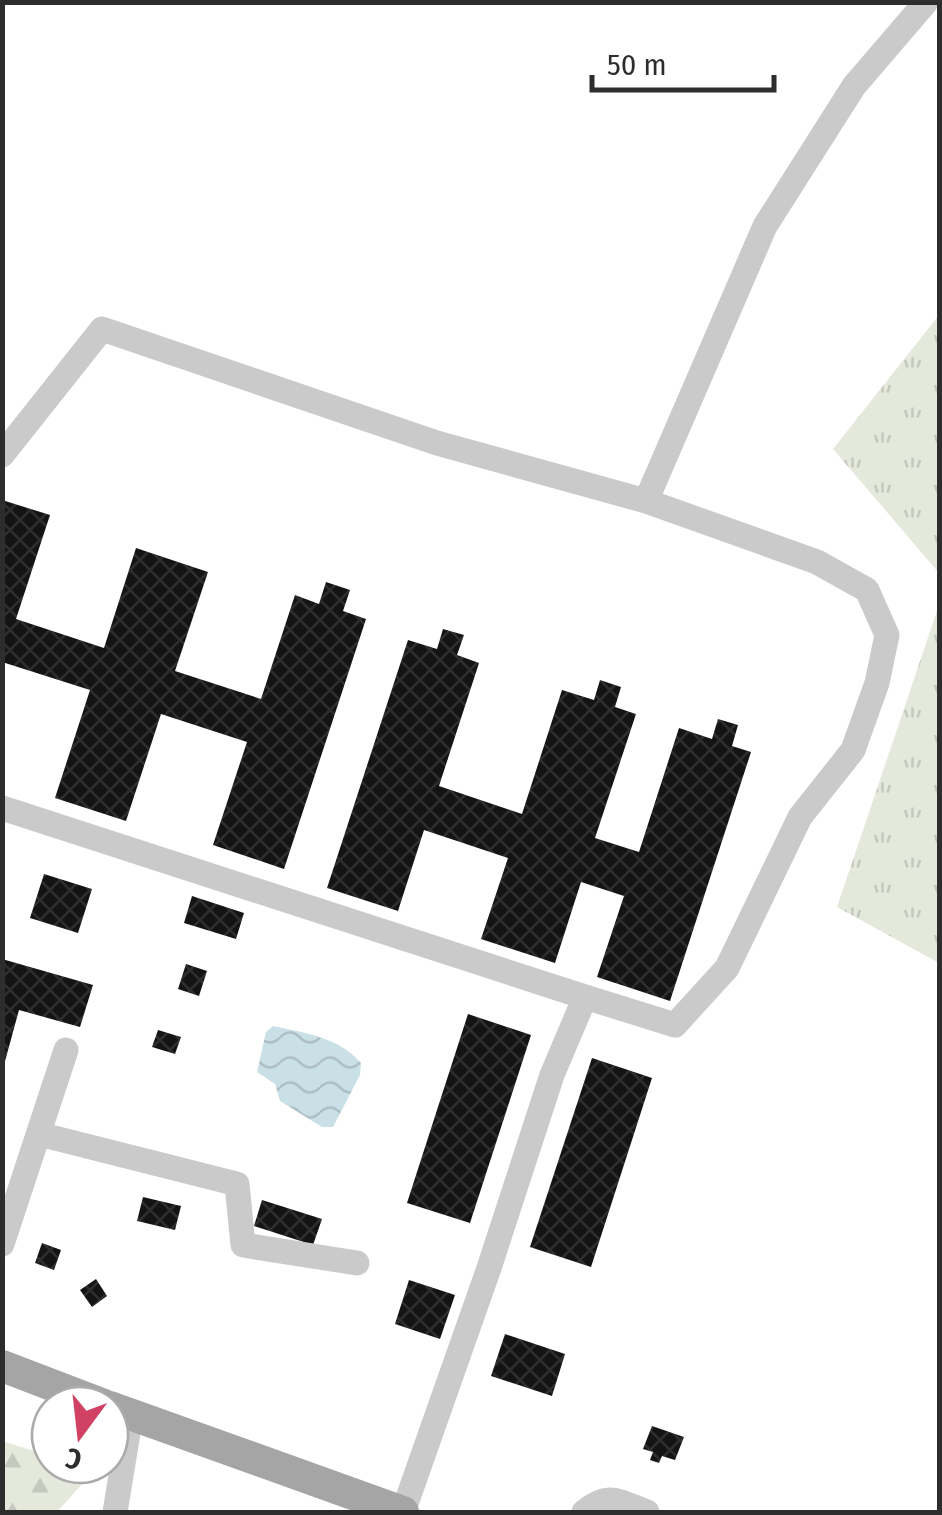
<svg xmlns="http://www.w3.org/2000/svg" width="942" height="1515" font-family="'Fira Sans Condensed',sans-serif">
  <style>
    .grass { fill: url(#grass-tufts) }
    .forest { fill: url(#forest-firs) }
    .water { fill: url(#water-waves) }
    .building { fill: url(#building-cross-hatch) }
    .lines { fill: none; stroke-linecap: round; stroke-linejoin: round }
    .minor { stroke: #cacaca; stroke-width: 25 }
    .major { stroke: #a5a5a5; stroke-width: 32 }
  </style>
  <defs>
    <pattern id="grass-tufts" width="24" height="20" patternUnits="userSpaceOnUse" patternTransform="scale(2.5)"><rect width="24" height="20" fill="#e5e9dc"/><path d="M3 7l-1-3M5 7V3M7 7l1-3M15 17l-1-3M17 17v-4M19 17l1-3" fill="none" stroke="#c5c8bd"/></pattern>
    <pattern id="forest-firs" width="22" height="20" patternUnits="userSpaceOnUse" patternTransform="scale(2.5)"><rect width="22" height="20" fill="#e5e9dc"/><path d="M5 1l3.5 6h-7zM16 11l3.5 6h-7z" fill="#c5c8bd"/></pattern>
    <pattern id="water-waves" width="16" height="10" patternUnits="userSpaceOnUse" patternTransform="scale(2.5)"><rect width="16" height="10" fill="#cae0e7"/><path d="M0 5q4-4 8 0t8 0" fill="none" stroke="#aec0c6"/></pattern>
    <pattern id="building-cross-hatch" width="8" height="8" patternUnits="userSpaceOnUse" patternTransform="scale(2.5)"><rect width="8" height="8" fill="#141414"/><path d="M0 0l8 8M0 8l8-8" fill="none" stroke="#2e2e2e"/></pattern>
  </defs>
  <rect width="100%" height="100%" fill="#fff"/>
  <path class="grass" d="M939,315V573L833,449Z
    M939,605L940,963H939L837,907Z"/>
  <path class="forest" d="M2,1441L50,1456V1465H68L84,1482L57,1512H3Z"/>
  <path class="water" d="M273,1026C305,1033 339,1037 361,1063L360,1075L333,1127H322L280,1101L275,1084L257,1072L266,1032Z"/>
  <path class="building" d="M2,500L50,515L16,619L104,648L136,548L208,572L175,671L261,699L295,595L319,604L326,582L350,590L343,611L366,619L284,869L213,845L247,742L161,714L126,821L55,798L90,690L2,662Z
    M443,629L464,635L457,655L479,663L439,786L522,814L562,690L594,700L600,680L621,687L615,707L636,714L595,838L639,852L679,728L712,739L718,719L738,725L732,746L751,752L670,1001L597,977L624,896L581,882L555,963L481,939L508,858L424,830L398,911L327,888L408,640L437,649Z
    M44,874L92,889L78,933L30,918Z
    M192,896L244,913L236,939L184,923Z
    M2,959L93,985L80,1027L19,1010L4,1065Z
    M186,964L207,971L199,996L178,989Z
    M468,1014L531,1035L470,1223L407,1203Z
    M158,1030L181,1037L175,1054L152,1047Z
    M592,1058L652,1078L591,1267L530,1247Z
    M143,1197L181,1206L175,1230L137,1221Z
    M262,1200L322,1219L313,1245L254,1226Z
    M42,1243L61,1250L54,1270L35,1263Z
    M96,1279L107,1296L92,1307L80,1290Z
    M409,1280L455,1295L440,1339L395,1324Z
    M505,1334L565,1354L552,1396L491,1376Z
    M652,1426L684,1437L675,1460L662,1456L659,1463L650,1460L653,1452L643,1449Z"/>
  <g class="lines">
    <path class="minor" d="M2,455L102,329L437,443L646,501L817,562L867,590L887,635L877,683L853,750L800,817L727,968L675,1025L585,997L552,1075L489,1268L403,1512
      M646,501L765,226L854,86L926,2
      M2,808L585,997
      M39,1134L237,1184L243,1245L357,1263
      M2,1244L66,1050
      M115,1512L131,1415
      M584,1512C609,1491 619,1502 647,1512"/>
    <path class="major" d="M2,1366L104,1405
      M110,1407L403,1512"/>
  </g>
  <rect width="942" height="1515" fill="none" stroke="#2d2d2d" stroke-width="10"/>
  <g transform="translate(80 1435) rotate(195)"><circle r="48" fill="#ffffff" stroke="#ababab" stroke-width="2.5"/>
  <path d="M0-8L18 38L0 25L-18 38Z" fill="#d14163"/>
  <text y="-15" font-size="28" font-weight="bold" text-anchor="middle" fill="#2d2d2d">С</text>
  </g>
  <path d="M592 75v15h182v-15" fill="none" stroke="#2d2d2d" stroke-width="5"/>
  <text x="607" y="75" font-size="30" fill="#2d2d2d" stroke="#ffffff" stroke-width="8" paint-order="stroke">50 m</text>
</svg>
